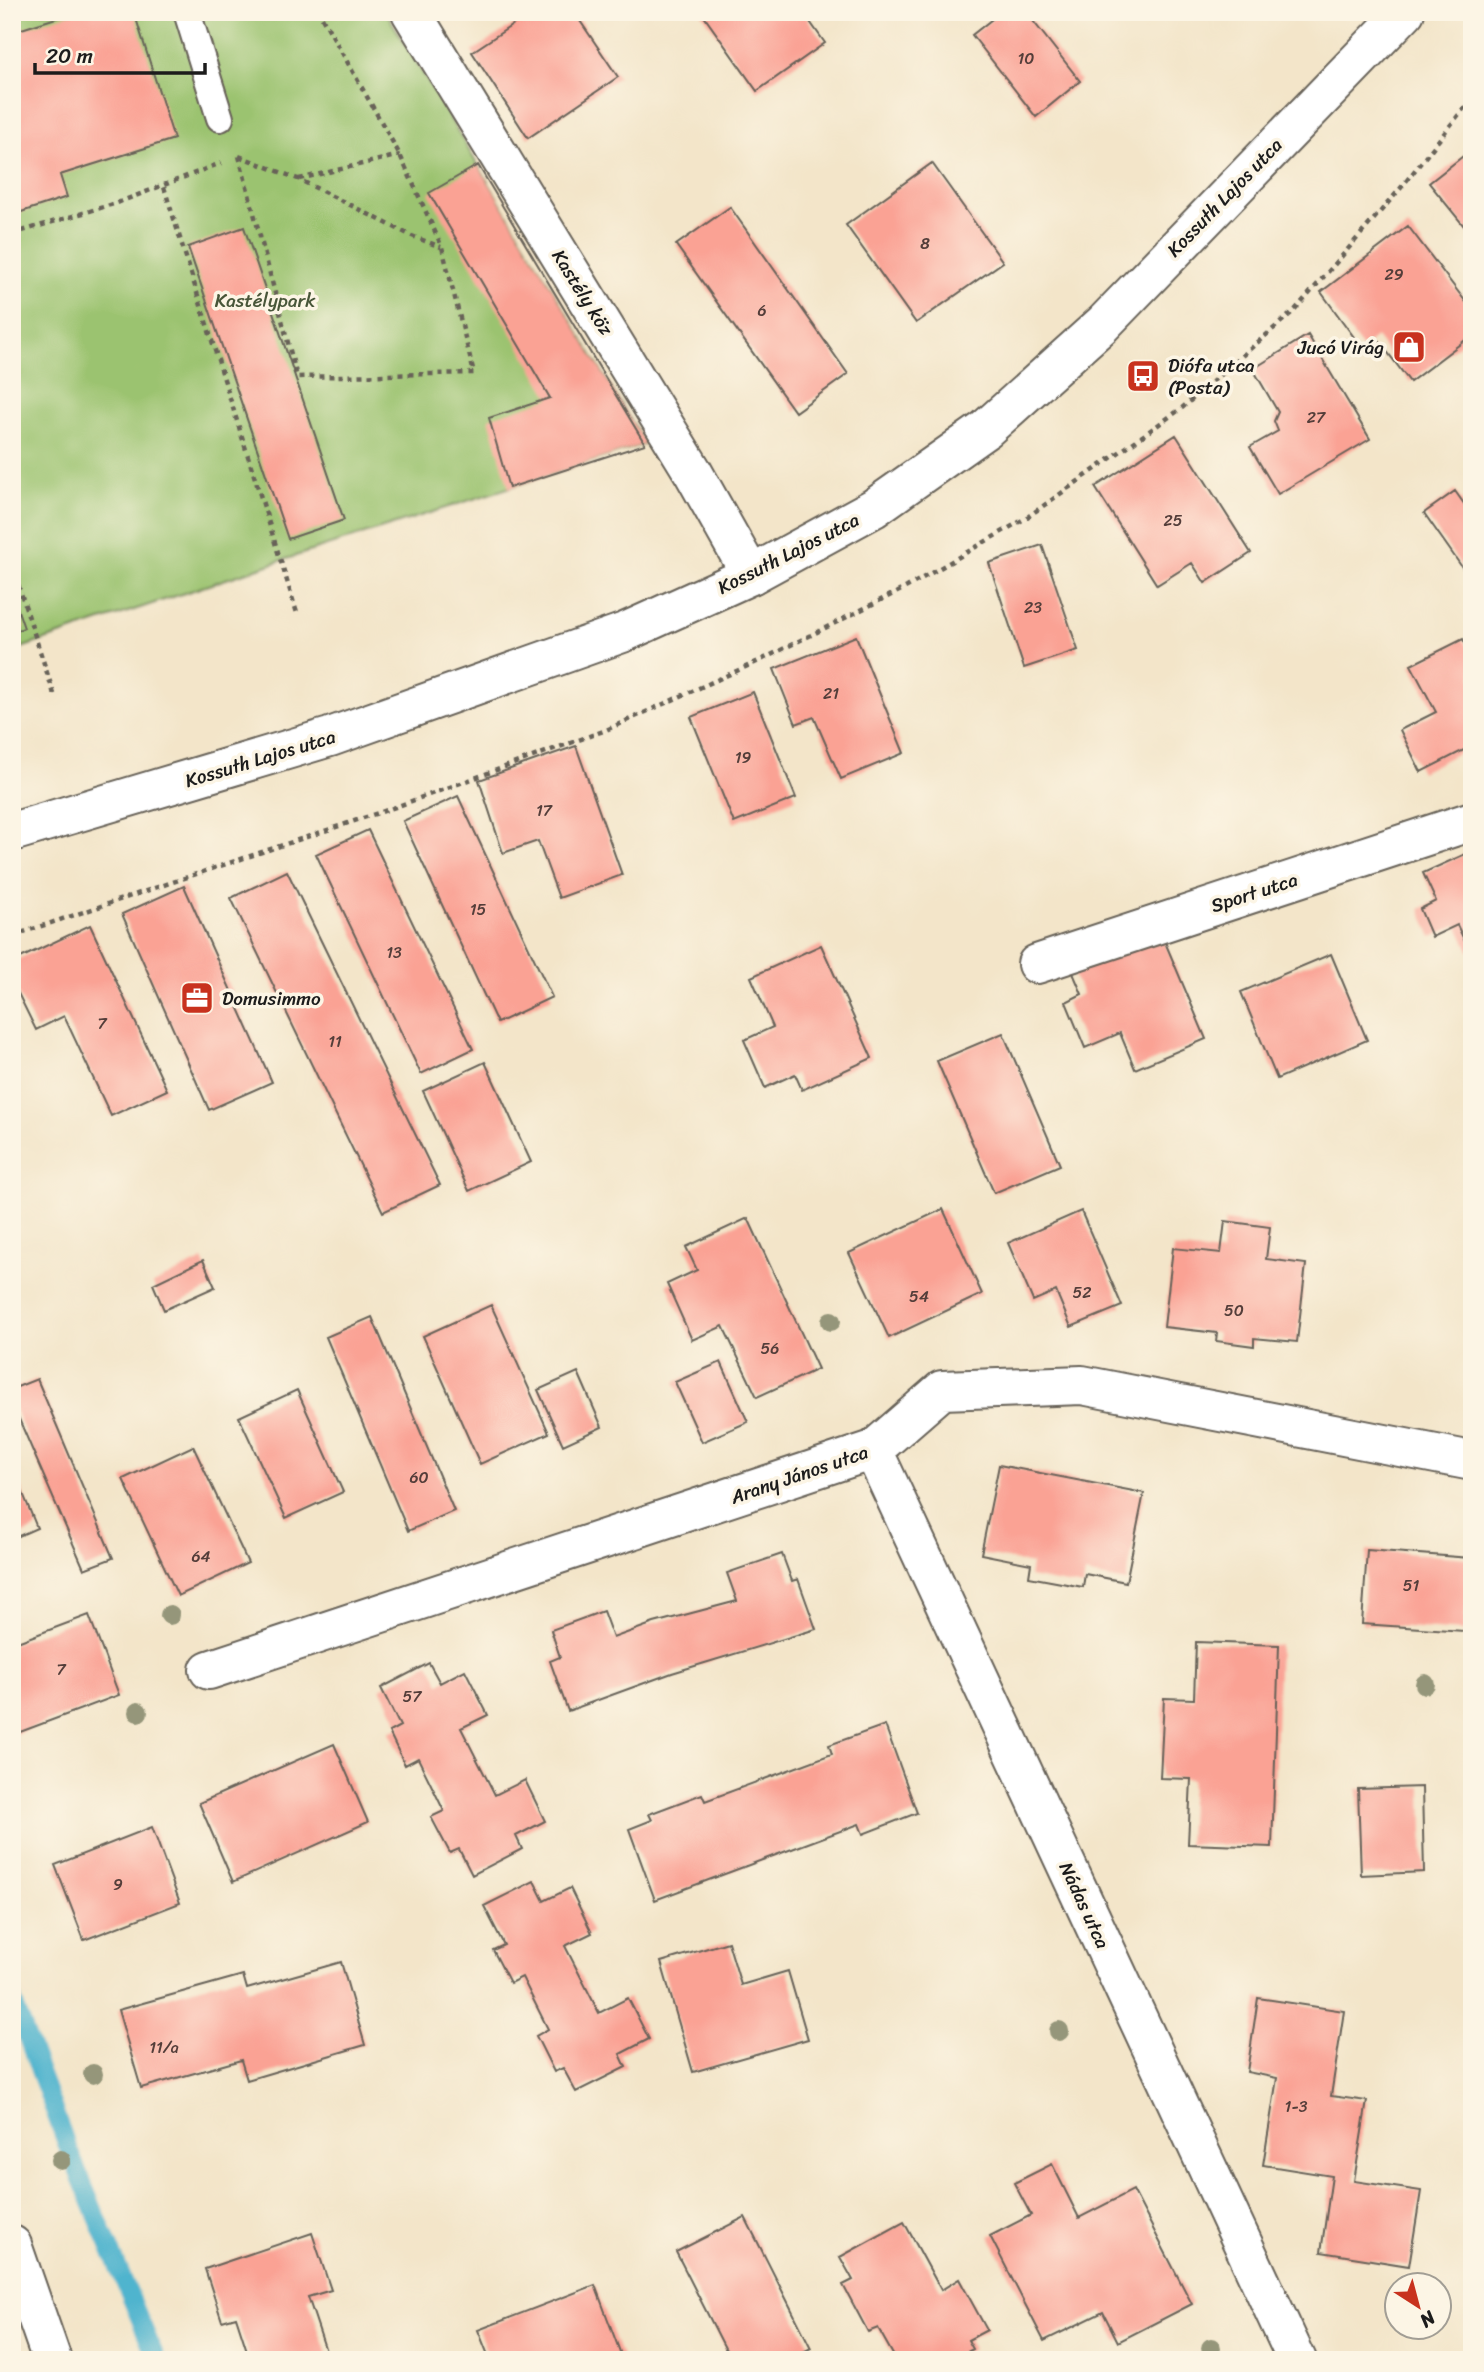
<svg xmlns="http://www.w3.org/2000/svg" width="1484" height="2372" font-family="Sriracha,sans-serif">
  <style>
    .green { fill: #9bc36f; stroke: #5c7046; stroke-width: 2 }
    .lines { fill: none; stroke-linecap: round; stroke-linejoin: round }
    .stream { stroke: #50b4ce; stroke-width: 18 }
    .building { fill: #faa294 }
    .service-casing { stroke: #676259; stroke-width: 30 }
    .minor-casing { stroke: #676259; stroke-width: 42 }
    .tertiary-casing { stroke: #676259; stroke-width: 42 }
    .path { stroke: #676259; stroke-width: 4.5; stroke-dasharray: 5 5; stroke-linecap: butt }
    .service { stroke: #fff; stroke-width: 26 }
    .minor { stroke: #fff; stroke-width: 38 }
    .tertiary { stroke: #fff; stroke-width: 38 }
    .tree { fill: #95967a }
    .labels { text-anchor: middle; stroke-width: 7; stroke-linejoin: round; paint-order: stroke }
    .number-label { font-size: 16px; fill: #543e3a }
    .street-label { font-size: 19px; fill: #1c1c1c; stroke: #fcf5e5 }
    .park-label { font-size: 19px; fill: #485639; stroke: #fcf5e5 }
    .poi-label { font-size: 19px; fill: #1c1c1c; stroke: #fcf5e5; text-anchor: start }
  </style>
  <rect width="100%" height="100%" fill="#fcf5e5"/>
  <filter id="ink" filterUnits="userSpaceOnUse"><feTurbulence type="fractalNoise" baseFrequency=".0143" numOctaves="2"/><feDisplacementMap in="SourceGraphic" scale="14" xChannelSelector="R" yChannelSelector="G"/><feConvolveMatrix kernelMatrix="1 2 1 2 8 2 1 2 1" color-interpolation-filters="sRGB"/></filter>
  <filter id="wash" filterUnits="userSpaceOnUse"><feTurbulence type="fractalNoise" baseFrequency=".00686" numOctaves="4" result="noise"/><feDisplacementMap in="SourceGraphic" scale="28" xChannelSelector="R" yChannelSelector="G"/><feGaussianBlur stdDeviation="1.57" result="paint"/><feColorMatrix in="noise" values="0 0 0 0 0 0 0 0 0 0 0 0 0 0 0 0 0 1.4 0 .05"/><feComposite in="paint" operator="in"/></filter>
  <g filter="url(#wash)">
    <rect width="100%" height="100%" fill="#f3e5c9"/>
    <path class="green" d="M12,12H386L645,444L280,561L12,651Z"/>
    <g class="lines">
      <path class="stream" d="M12,1997L68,2148L157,2360"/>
    </g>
    <g id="blocks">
      <path class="building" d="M75,12H134L174,139L60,175L67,197L12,215V32Z
        M532,12H574L618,77L528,138L472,52Z
        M701,12H803L825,43L757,91Z
        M1001,12H1026L1080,81L1036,117L972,35Z
        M1472,149V236L1429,183Z
        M932,163L1003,262L916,323L846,225Z
        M478,165L645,444L509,488L489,418L550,398L429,193Z
        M730,207L848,374L795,412L676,245Z
        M1408,226L1472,310V335L1410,382L1376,337L1362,348L1321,292Z
        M244,227L344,520L288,539L188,247Z
        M1308,335L1370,439L1278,494L1250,447L1278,431L1274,421L1278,412L1253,369Z
        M1176,435L1251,553L1205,583L1192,563L1157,585L1095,487Z
        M1455,491L1472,515V565L1464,570L1424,513Z
        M1042,545L1078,650L1024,668L989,563Z
        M12,593L24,628L12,632Z
        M856,636L904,753L841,779L814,717L796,724L774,669Z
        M1463,639L1472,656V746L1421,772L1400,730L1436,712L1411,665Z
        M753,692L796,798L734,823L691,717Z
        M576,746L622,875L559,898L538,841L503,853L479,780Z
        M458,796L552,997L497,1023L403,821Z
        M368,830L473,1049L421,1074L316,854Z
        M1472,851V956L1457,925L1432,937L1420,909L1436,901L1423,873Z
        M287,871L440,1185L383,1212L231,898Z
        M184,886L272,1082L209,1110L122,914Z
        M90,925L167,1090L111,1116L64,1016L36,1030L12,981V962Z
        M1162,935L1206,1039L1135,1069L1120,1033L1085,1048L1066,1002L1082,994L1073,973Z
        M821,945L872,1058L802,1090L795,1074L765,1088L744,1040L773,1027L751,977Z
        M1331,954L1367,1040L1277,1079L1241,992Z
        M1003,1033L1060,1165L994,1193L937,1061Z
        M485,1062L531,1162L469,1191L423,1091Z
        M943,1209L982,1294L889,1338L849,1253Z
        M1081,1211L1122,1306L1071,1327L1056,1291L1033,1301L1008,1243Z
        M748,1218L818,1369L757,1397L723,1326L692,1340L667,1284L697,1270L686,1247Z
        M1225,1221L1270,1227L1266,1259L1306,1264L1297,1342L1254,1338V1346L1216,1341L1217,1333L1164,1327L1173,1248L1221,1253Z
        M203,1260L215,1287L164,1310L153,1284Z
        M491,1305L549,1433L480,1464L423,1336Z
        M372,1317L454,1511L408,1531L326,1337Z
        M721,1362L748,1422L702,1442L675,1382Z
        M578,1372L602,1427L563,1445L538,1390Z
        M37,1379L113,1558L84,1569L12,1403V1389Z
        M297,1390L343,1492L286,1518L239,1417Z
        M193,1446L248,1563L178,1596L123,1479Z
        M999,1465L1144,1493L1126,1582L1085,1574L1083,1587L1029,1577L1031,1564L981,1554Z
        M12,1466L37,1528L12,1539Z
        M1367,1550L1470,1558L1464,1631L1362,1624Z
        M782,1554L792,1581L798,1579L816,1629L672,1673L568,1711L550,1661L560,1657L551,1630L603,1611L613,1638L654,1623L737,1601L727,1573Z
        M89,1615L119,1695L12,1735V1644Z
        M1196,1642L1279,1645L1272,1847L1188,1844L1191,1779L1160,1778L1164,1698L1194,1699Z
        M429,1663L440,1683L465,1670L488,1715L461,1728L495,1795L525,1780L545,1821L516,1836L522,1849L472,1875L459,1849L450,1853L431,1817L444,1811L418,1758L405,1765L389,1732L400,1726L381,1688Z
        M885,1725L917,1813L863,1834L859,1824L655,1900L629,1829L652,1820L649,1814L702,1794L705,1801L832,1754L829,1745Z
        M334,1744L368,1822L233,1882L199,1803Z
        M1422,1787L1424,1872L1361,1875L1358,1789Z
        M152,1827L180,1903L84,1940L55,1865Z
        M534,1881L544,1901L570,1888L592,1933L565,1946L599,2013L628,1998L649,2039L620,2054L626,2067L576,2092L563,2068L554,2072L536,2036L548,2029L522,1977L510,1983L493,1950L504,1945L484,1906Z
        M728,1942L741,1985L788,1971L808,2039L693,2072L661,1962Z
        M341,1962L365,2045L247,2080L241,2060L141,2088L118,2010L243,1975L247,1989Z
        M1258,1998L1344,2011L1331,2096L1367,2101L1354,2181L1421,2191L1409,2266L1321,2252L1332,2176L1263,2165L1277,2078L1247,2072Z
        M1052,2164L1079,2218L1133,2190L1192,2304L1118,2342L1103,2312L1044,2341L990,2236L1031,2215L1014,2183Z
        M745,2217L811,2348L788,2360H731L676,2252Z
        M904,2222L941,2290L959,2279L987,2330L968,2340L973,2349L952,2360H896L878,2328L868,2332L843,2285L853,2280L840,2257Z
        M312,2233L331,2290L308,2297L329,2360H250L236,2317L222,2321L205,2269Z
        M595,2285L623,2360H490L478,2330Z"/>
    </g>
  </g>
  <g filter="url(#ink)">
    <use href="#blocks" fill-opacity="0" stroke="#676259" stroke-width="2"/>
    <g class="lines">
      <defs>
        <path id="service" d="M187,12L220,118"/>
        <path id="minor" d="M411,12L693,472L751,575
          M1037,964L1472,821
          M873,1450L1297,2360
          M209,1670L873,1450L942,1390L1082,1385L1472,1461
          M12,2245L52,2360"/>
        <path id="tertiary" d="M12,832L330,737L625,632L751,575L874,508L986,429L1103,324L1405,12"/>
      </defs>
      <use href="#service" class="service-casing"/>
      <use href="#minor" class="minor-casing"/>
      <use href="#tertiary" class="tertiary-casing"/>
      <path class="path" d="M239,156L297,377L474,373L442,247L400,155L319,12
        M239,156L298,179L412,236L441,247
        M299,179L400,155
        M164,187L297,613
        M12,234L117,203L221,163
        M12,566L55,697
        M12,936L387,810L606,730L761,660L907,587L1026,518L1182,408L1295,310L1400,189L1472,98"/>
      <use href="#service" class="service"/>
      <use href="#minor" class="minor"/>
      <use href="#tertiary" class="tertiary"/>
    </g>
    <g class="tree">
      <circle cx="831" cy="1321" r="10"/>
      <circle cx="170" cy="1615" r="10"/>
      <circle cx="1425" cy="1684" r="10"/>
      <circle cx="138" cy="1712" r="10"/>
      <circle cx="1059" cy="2031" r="10"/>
      <circle cx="93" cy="2074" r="10"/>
      <circle cx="61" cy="2160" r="10"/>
      <circle cx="1211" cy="2348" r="10"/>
    </g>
  </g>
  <defs>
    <symbol id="shop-square" viewBox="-11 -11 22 22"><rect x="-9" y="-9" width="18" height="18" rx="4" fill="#c8321e" stroke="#fcf5e5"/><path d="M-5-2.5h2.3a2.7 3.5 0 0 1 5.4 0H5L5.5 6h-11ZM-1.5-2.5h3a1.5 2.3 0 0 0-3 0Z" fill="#fff"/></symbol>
    <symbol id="bus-square" viewBox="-11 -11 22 22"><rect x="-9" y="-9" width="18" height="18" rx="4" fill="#c8321e" stroke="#fcf5e5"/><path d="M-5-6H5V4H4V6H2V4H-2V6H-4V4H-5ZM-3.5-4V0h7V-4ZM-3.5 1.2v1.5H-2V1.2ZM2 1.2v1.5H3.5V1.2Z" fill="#fff"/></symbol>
    <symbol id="office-square" viewBox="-11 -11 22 22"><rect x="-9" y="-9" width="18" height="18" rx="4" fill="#c8321e" stroke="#fcf5e5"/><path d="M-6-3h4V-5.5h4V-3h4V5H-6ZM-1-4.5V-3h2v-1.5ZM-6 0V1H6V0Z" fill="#fff"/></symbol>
  </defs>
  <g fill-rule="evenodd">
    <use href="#shop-square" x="1390" y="328" width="38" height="38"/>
    <use href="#bus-square" x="1124" y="357" width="38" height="38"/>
    <use href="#office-square" x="178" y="979" width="38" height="38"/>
  </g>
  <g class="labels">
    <g class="number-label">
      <text x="1026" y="64">10</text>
      <text x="925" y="249">8</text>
      <text x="1394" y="280">29</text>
      <text x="762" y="316">6</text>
      <text x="1316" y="423">27</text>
      <text x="1173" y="526">25</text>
      <text x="1033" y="613">23</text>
      <text x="831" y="699">21</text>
      <text x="743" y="763">19</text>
      <text x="544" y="816">17</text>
      <text x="478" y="915">15</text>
      <text x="394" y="958">13</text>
      <text x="102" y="1029">7</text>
      <text x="335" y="1047">11</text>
      <text x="1082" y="1298">52</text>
      <text x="919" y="1302">54</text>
      <text x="1234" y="1316">50</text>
      <text x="770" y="1354">56</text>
      <text x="419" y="1483">60</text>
      <text x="201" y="1562">64</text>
      <text x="1411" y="1591">51</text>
      <text x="61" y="1675">7</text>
      <text x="412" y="1702">57</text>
      <text x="118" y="1890">9</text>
      <text x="164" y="2053">11/a</text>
      <text x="1296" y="2112">1-3</text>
    </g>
    <g class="street-label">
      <text transform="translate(1224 197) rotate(-46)" y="7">Kossuth Lajos utca</text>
      <text transform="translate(583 292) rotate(58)" y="7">Kastély köz</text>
      <text transform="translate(788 553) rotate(-27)" y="7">Kossuth Lajos utca</text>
      <text transform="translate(260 758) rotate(-17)" y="7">Kossuth Lajos utca</text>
      <text transform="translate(1254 892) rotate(-18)" y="7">Sport utca</text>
      <text transform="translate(799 1474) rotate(-19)" y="7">Arany János utca</text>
      <text transform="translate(1085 1905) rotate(65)" y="7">Nádas utca</text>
    </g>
    <g class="park-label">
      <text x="265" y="307">Kastélypark</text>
    </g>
    <g class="poi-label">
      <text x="1384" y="354" text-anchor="end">Jucó Virág</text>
      <text x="1168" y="372">Diófa utca<tspan x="1168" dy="22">(Posta)</tspan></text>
      <text x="222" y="1005">Domusimmo</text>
    </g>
  </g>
  <rect width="1484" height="2372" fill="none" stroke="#fcf5e5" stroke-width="42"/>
  <g transform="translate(1418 2306) rotate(144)"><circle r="33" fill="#fcf5e5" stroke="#a29e95" stroke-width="2"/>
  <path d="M0-5L12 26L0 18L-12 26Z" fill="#c8321e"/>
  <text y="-10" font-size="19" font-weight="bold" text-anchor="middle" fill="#1c1c1c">N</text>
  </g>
  <path d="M35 63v10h170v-10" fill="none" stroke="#1c1c1c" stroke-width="3.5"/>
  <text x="46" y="63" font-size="21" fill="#1c1c1c" stroke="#fcf5e5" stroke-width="5" paint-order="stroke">20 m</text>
</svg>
